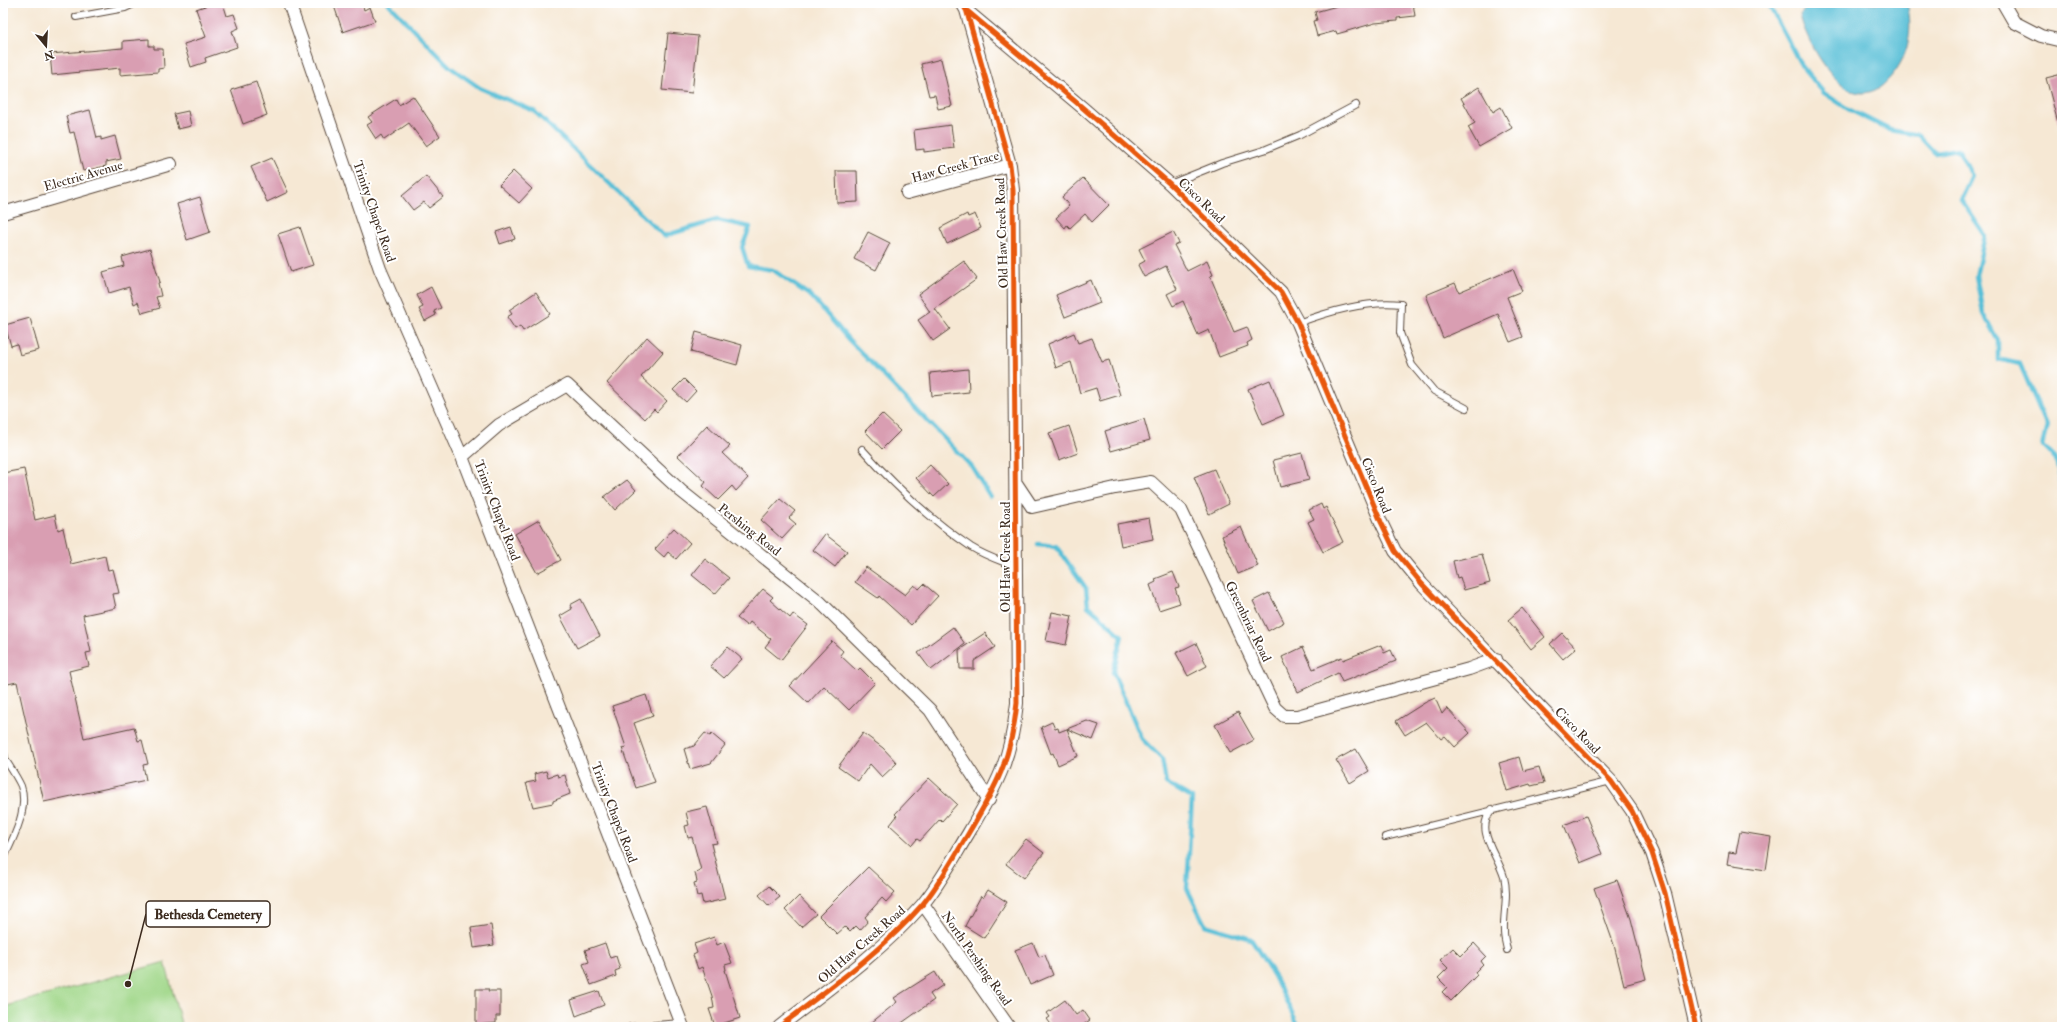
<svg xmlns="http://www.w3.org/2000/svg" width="2065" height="1030" font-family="'IM FELL Double Pica',serif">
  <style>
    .green { fill: #a0d789; stroke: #6e8054 }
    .water { fill: #59bfd7; stroke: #4a747a }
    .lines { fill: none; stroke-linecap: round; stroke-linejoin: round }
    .stream { stroke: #59bfd7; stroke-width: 4.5 }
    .building { fill: #d99eb2 }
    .lane-casing { stroke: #574639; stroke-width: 8 }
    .street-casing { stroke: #574639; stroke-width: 14 }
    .lane { stroke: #fff; stroke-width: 6 }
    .street { stroke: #fff; stroke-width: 12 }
    .cycleway-casing { stroke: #fff; stroke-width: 8 }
    .cycleway { stroke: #e8590c; stroke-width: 5 }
    .labels { text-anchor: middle; stroke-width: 4; stroke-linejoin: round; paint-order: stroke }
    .street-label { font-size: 13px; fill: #3b2a1e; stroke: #fff }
    .leader { fill: none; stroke: #3b2a1e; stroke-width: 1.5 }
    .callout-dot { fill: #3b2a1e; stroke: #fff; stroke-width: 1.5 }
    .callout { fill: #fff; stroke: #3b2a1e; stroke-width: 1.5 }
    .callout-label { font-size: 14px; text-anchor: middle; font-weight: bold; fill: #3b2a1e }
  </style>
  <rect width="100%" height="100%" fill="#fff"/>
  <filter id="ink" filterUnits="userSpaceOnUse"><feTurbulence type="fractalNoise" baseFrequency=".025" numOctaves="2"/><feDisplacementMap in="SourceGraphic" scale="8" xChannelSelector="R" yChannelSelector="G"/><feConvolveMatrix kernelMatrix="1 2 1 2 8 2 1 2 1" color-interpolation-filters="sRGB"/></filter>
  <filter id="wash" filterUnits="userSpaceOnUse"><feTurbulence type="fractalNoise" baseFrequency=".012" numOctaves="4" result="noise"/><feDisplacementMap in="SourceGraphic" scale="16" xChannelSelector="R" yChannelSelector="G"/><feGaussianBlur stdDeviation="0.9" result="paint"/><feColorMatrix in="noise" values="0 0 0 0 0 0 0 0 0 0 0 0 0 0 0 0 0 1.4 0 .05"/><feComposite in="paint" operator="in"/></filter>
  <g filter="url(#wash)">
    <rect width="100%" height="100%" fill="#f6e8d4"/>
    <path class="green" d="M165,962L182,1027H3V1007Z"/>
    <path class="water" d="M1810,3H1907C1914,33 1908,60 1886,82C1881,88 1871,93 1862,93C1834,92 1805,38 1800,15Z"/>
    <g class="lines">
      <path class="stream" d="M388,3L450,67L480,88L534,111L664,236L717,220L750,227L742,247L748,266L773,270L812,297L849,340L972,467L990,496
        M1771,3V9L1801,65L1824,93L1848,109L1890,130L1918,135L1935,153L1958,149L1972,176L1961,200L1985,235L1976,276L1983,313L1998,341V359L2020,364L2047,426L2042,446L2056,460L2062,487
        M1038,544L1056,546L1086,588L1088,606L1122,636L1113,672L1142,739L1162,759L1166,783L1192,798L1187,888L1205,925L1251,939L1274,976L1299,1027"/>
    </g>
    <g id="blocks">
      <path class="building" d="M214,3H223L227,16L234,14L239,28L232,31L237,47L205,58L206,62L191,67L184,44L206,37L196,9Z
        M333,3H362L364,10L370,7L375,21L343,32Z
        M1348,3H1413L1415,16L1397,18V21L1375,23L1337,34L1336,31L1317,36L1313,21L1317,20L1315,12Z
        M668,33L698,36L692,93L662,90Z
        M149,39V46H154V49H163L164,68L158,69V72L120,75V68L52,75L50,54L123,48V41Z
        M941,59L952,106L938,109L935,95L929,96L921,64Z
        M2062,74V122L2058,123L2046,78Z
        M256,82L267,115L243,124L231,90Z
        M1479,87L1493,112L1501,107L1512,128L1479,147L1468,127L1475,123L1461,98Z
        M413,96L440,136L426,146L409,123L384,140L381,135L376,139L367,125L372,122L368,117L396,99L399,105Z
        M90,110L97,138L101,137V140L115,136L121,159L106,162V166L83,171L74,132L70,133L66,116Z
        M188,111L191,126L178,129L174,114Z
        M951,125L954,148L924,152V149L916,150L914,130Z
        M272,158L288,192L267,202L251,167Z
        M513,171L532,189L519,203L499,185Z
        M836,171H857L858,202L837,203Z
        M426,176L443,197L429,208L424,202L413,210L402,196Z
        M1083,178L1109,205L1092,222L1085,214L1070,228L1067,225L1065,228L1056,218L1069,206L1062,197Z
        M200,197L210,232L187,240L177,204Z
        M967,214L968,217L975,214L981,228L947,244L940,228Z
        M300,227L313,265L291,272L278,234Z
        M511,227L515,239L500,244L496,232Z
        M868,232L890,243L876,270L854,259Z
        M1173,232L1179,243L1174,245L1187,271L1207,261L1213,275L1210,276L1234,332L1247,327L1252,340L1247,343L1248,346L1219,357L1209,330L1198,335L1183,301L1173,306L1167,294L1177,289L1166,266L1144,277L1138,265L1145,261L1139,249Z
        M150,249L160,282L158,283L161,296L156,297L160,308L142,313L138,302L134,304L129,287L109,293L103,272L124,266L122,257Z
        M964,261L977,279L935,309L950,329L933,341L918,320L930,312L918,294Z
        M1513,269L1522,291L1507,297L1523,337L1510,342L1498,314L1443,338L1426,295L1455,283L1459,292Z
        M1091,280L1100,303L1065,317L1056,295Z
        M431,287L441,308L434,311L436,315L425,321L419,309L423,307L417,295Z
        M536,292L550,314L523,331L520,326L515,329L507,317L512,314L509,310Z
        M30,318L39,350L20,355L17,344L11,346L5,325Z
        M696,332L742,345L737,365L691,352Z
        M1074,333L1078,343L1092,338L1102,362L1109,360L1120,395L1100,401L1096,388L1080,393L1071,362L1056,368L1048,344Z
        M647,337L663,352L641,377L667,401L657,412L654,409L645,419L607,383Z
        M968,369L969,392L932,396L930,373Z
        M684,379L696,391L686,402L673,390Z
        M1270,380L1284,415L1263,424L1248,389Z
        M882,414L900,431L882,449L865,431Z
        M1144,419L1150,440L1111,451L1105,431Z
        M707,425L730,446L722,453L748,478L736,491L732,486L718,500L703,486L706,482L678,456Z
        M1069,426L1078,453L1059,460L1049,433Z
        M1302,453L1309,480L1280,487L1273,460Z
        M930,465L948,484L934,497L916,478Z
        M24,469L35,520L55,515L58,530L63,528L71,564L105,556L108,570L113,569L119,593L113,594L116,608L83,615L91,652L86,653L89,666L69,671L84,738L134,727L138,741L142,740L148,764L143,765L146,780L44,802L17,682L3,685V473Z
        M1214,469L1229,504L1209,514L1194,477Z
        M627,480L636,490L615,510L604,497Z
        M780,499L795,511L789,518L796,524L782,539L761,520Z
        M1321,504L1323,509L1326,507L1343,542L1323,552L1308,522L1314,519L1309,510Z
        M1149,518L1153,539L1121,546L1117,524Z
        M539,520L561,560L537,573L515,534Z
        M1241,527L1258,566L1238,574L1222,536Z
        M674,528L690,543L676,559L668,552L664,557L655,549Z
        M825,534L847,551L835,567L813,550Z
        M1482,554L1490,583L1464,590L1460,577L1457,578L1453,561Z
        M705,559L729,578L715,594L692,575Z
        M866,567L905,595L914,585L919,589L924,584L938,596L911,625L879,596L878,598L855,582Z
        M1173,572L1179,587L1175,588L1180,603L1159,610L1150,585L1156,582L1155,579Z
        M763,589L773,597L770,600L790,618L793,614L808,625L781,660L765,647L771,639L750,622L747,626L737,618Z
        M1269,593L1284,622L1268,631L1253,601Z
        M581,599L600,636L577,648L560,616L572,609L570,605Z
        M1522,608L1545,637L1531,649L1508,620Z
        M1052,612L1072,616L1066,645L1046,641Z
        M953,627L965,644L931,670L918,653Z
        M985,633L995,647L974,661V669H960L959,650Z
        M1562,633L1576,648L1563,659L1550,644Z
        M832,641L843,651L840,655L857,671L860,668L875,683L849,710L824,686L808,703L790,686Z
        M1196,643L1207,666L1188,676L1176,653Z
        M1381,645L1384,653L1391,650L1396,661L1342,682L1338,673L1298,692L1282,657L1303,647L1313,669L1342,657L1343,660Z
        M728,647L742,659L724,678L710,666Z
        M646,695L653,716L634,723L655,782L636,788L622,748L626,747L612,706Z
        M1435,698L1442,714L1447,708L1470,733L1455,747L1445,736L1441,739L1426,722L1405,735L1396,721L1426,702Z
        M1238,712L1254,740L1230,753L1215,725Z
        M1087,721L1099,725L1093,740L1067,729L1078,756L1058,765L1053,753L1051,754L1041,727L1052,722L1055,729L1058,728L1059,732Z
        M705,733L710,736L712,734L725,745L711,763L690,769L684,749L694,746Z
        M863,733L883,748L897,763L882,777L870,764L858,781L838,767Z
        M1356,749L1369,771L1350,783L1336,760Z
        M1519,757L1523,771L1539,767L1544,783L1531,786L1530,784L1507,791L1499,763Z
        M546,771L548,777L557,774L558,777L565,775L570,794L553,801V803L533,807L526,783L536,781L534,774Z
        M929,778L957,804L942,821L940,819L920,841L917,839L912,845L890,825L897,816L895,814Z
        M707,807L717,843L711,844L725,899L703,904L701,895L697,896L694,883L697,882L695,872L701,870L692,837L688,838L685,826L689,825L686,812Z
        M1586,816L1602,854L1580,863L1564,825Z
        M1740,832L1771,837L1766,870L1727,864L1729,852L1736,853Z
        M1026,839L1044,853L1024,878L1006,864Z
        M868,867L895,892L886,902L882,898L865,917L868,921L860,930L856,926L850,932L845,927L837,934L819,916Z
        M1617,880L1631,919L1646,979L1624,985L1614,945L1594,888Z
        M769,886L780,897L769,906L759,895Z
        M988,890L1007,902L984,938L965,926L981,896L983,898Z
        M799,896L816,914L801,927L785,910Z
        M491,925L494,945L474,948L471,928Z
        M714,937L717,945L724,942L732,963L725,965L726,970H725L740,1018L715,1026L709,1009L714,1008L712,996L702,967L698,969L693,955L697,953L694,944Z
        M605,943L610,958L616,956L620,969L615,971L616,976L591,985L583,964L589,962L585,950Z
        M1033,943L1039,957L1045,955L1053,975L1030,985L1015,950Z
        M1474,943L1486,956L1481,961L1483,964L1475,972L1477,975L1451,1001L1442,992L1447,987L1438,978L1448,968L1440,960L1453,948L1461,956Z
        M935,972L943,985L930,994L934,1000L896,1027H866L897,1002L894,998Z
        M476,989H489L488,991H500V1016H496V1023L476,1025Z
        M599,991L604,1005L576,1016L571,1000Z
        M1065,1000L1076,1015L1083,1010L1090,1020L1083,1025L1084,1027H1053L1047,1019L1050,1017L1047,1013Z"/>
    </g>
  </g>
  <g filter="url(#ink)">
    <use href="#blocks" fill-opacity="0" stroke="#574639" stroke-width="1"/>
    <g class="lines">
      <defs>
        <path id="lane" d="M76,17L125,8L136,3
          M1170,184L1222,163L1264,150L1300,135L1356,105
          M1298,323C1330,311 1367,300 1401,304L1400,333L1412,365L1434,391L1466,408
          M862,449C894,485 931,520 971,547C985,556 1001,561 1016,567
          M3,747L5,759L4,762
          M1492,809C1474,831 1497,853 1504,877C1509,895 1503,913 1504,932C1504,938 1506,944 1507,950
          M1385,837L1611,781
          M3,860C13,839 29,809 21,786C17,777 10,767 5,759
          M631,1027L681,1023"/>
        <path id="street" d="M289,3L380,269L462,457L683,1027
          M962,3L966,10L1083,108L1170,184L1281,292L1298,323L1381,522L1395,551L1422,584L1611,781L1632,811L1652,853L1665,893L1696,1027
          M2003,3L2014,22L2041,36L2062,41
          M907,193L1010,165
          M3,213L171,164
          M462,457L499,425L567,385L681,491L820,602L930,710L989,800
          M1016,483L1032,507L1115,488L1151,482L1181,510L1275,708L1284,716H1297L1469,669L1496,659
          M923,904L1009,1027
          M779,1027C828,989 881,952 922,905C939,885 954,857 968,834C997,785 1011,760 1017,703L1013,190L1010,165L966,10"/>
      </defs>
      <use href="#lane" class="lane-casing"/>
      <use href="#street" class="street-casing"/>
      <use href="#lane" class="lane"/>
      <use href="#street" class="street"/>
      <defs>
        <path id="cycleway" d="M962,3L966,10L1083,108L1170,184L1281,292L1298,323L1381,522L1395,551L1422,584L1611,781L1632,811L1652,853L1665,893L1696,1027
          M779,1027C828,989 881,952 922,905C939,885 954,857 968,834C997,785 1011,760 1017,703L1013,190L1010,165L966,9"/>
      </defs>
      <use href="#cycleway" class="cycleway-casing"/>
      <use href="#cycleway" class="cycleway"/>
    </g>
  </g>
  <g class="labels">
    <g class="street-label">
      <text transform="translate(955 166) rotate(-15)" y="5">Haw Creek Trace</text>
      <text transform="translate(83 175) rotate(-16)" y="5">Electric Avenue</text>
      <text transform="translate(1202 200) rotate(44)" y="5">Cisco Road</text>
      <text transform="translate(375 211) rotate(71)" y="5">Trinity Chapel Road</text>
      <text transform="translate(1001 233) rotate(-92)" y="5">Old Haw Creek Road</text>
      <text transform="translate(1377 485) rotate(68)" y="5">Cisco Road</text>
      <text transform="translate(498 510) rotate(69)" y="5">Trinity Chapel Road</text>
      <text transform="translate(750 529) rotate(38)" y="5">Pershing Road</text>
      <text transform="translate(1005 557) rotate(-90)" y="5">Old Haw Creek Road</text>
      <text transform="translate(1249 621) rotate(64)" y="5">Greenbriar Road</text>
      <text transform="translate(1578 730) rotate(46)" y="5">Cisco Road</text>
      <text transform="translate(615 812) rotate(69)" y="5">Trinity Chapel Road</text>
      <text transform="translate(861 944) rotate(-41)" y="5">Old Haw Creek Road</text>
      <text transform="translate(977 958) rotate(55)" y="5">North Pershing Road</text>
    </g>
  </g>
  <path class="leader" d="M128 984L146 914"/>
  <circle class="callout-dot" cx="128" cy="984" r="4"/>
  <rect class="callout" x="146" y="901" width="124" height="26" rx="4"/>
  <g class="callout-label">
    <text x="208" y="919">Bethesda Cemetery</text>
  </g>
  <rect width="2065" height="1030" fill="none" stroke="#fff" stroke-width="16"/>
  <g transform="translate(46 46) rotate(162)" stroke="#ffffff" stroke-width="3" paint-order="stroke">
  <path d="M0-3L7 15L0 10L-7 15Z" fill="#3b2a1e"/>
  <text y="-6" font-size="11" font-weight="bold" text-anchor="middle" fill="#3b2a1e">N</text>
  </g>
</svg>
